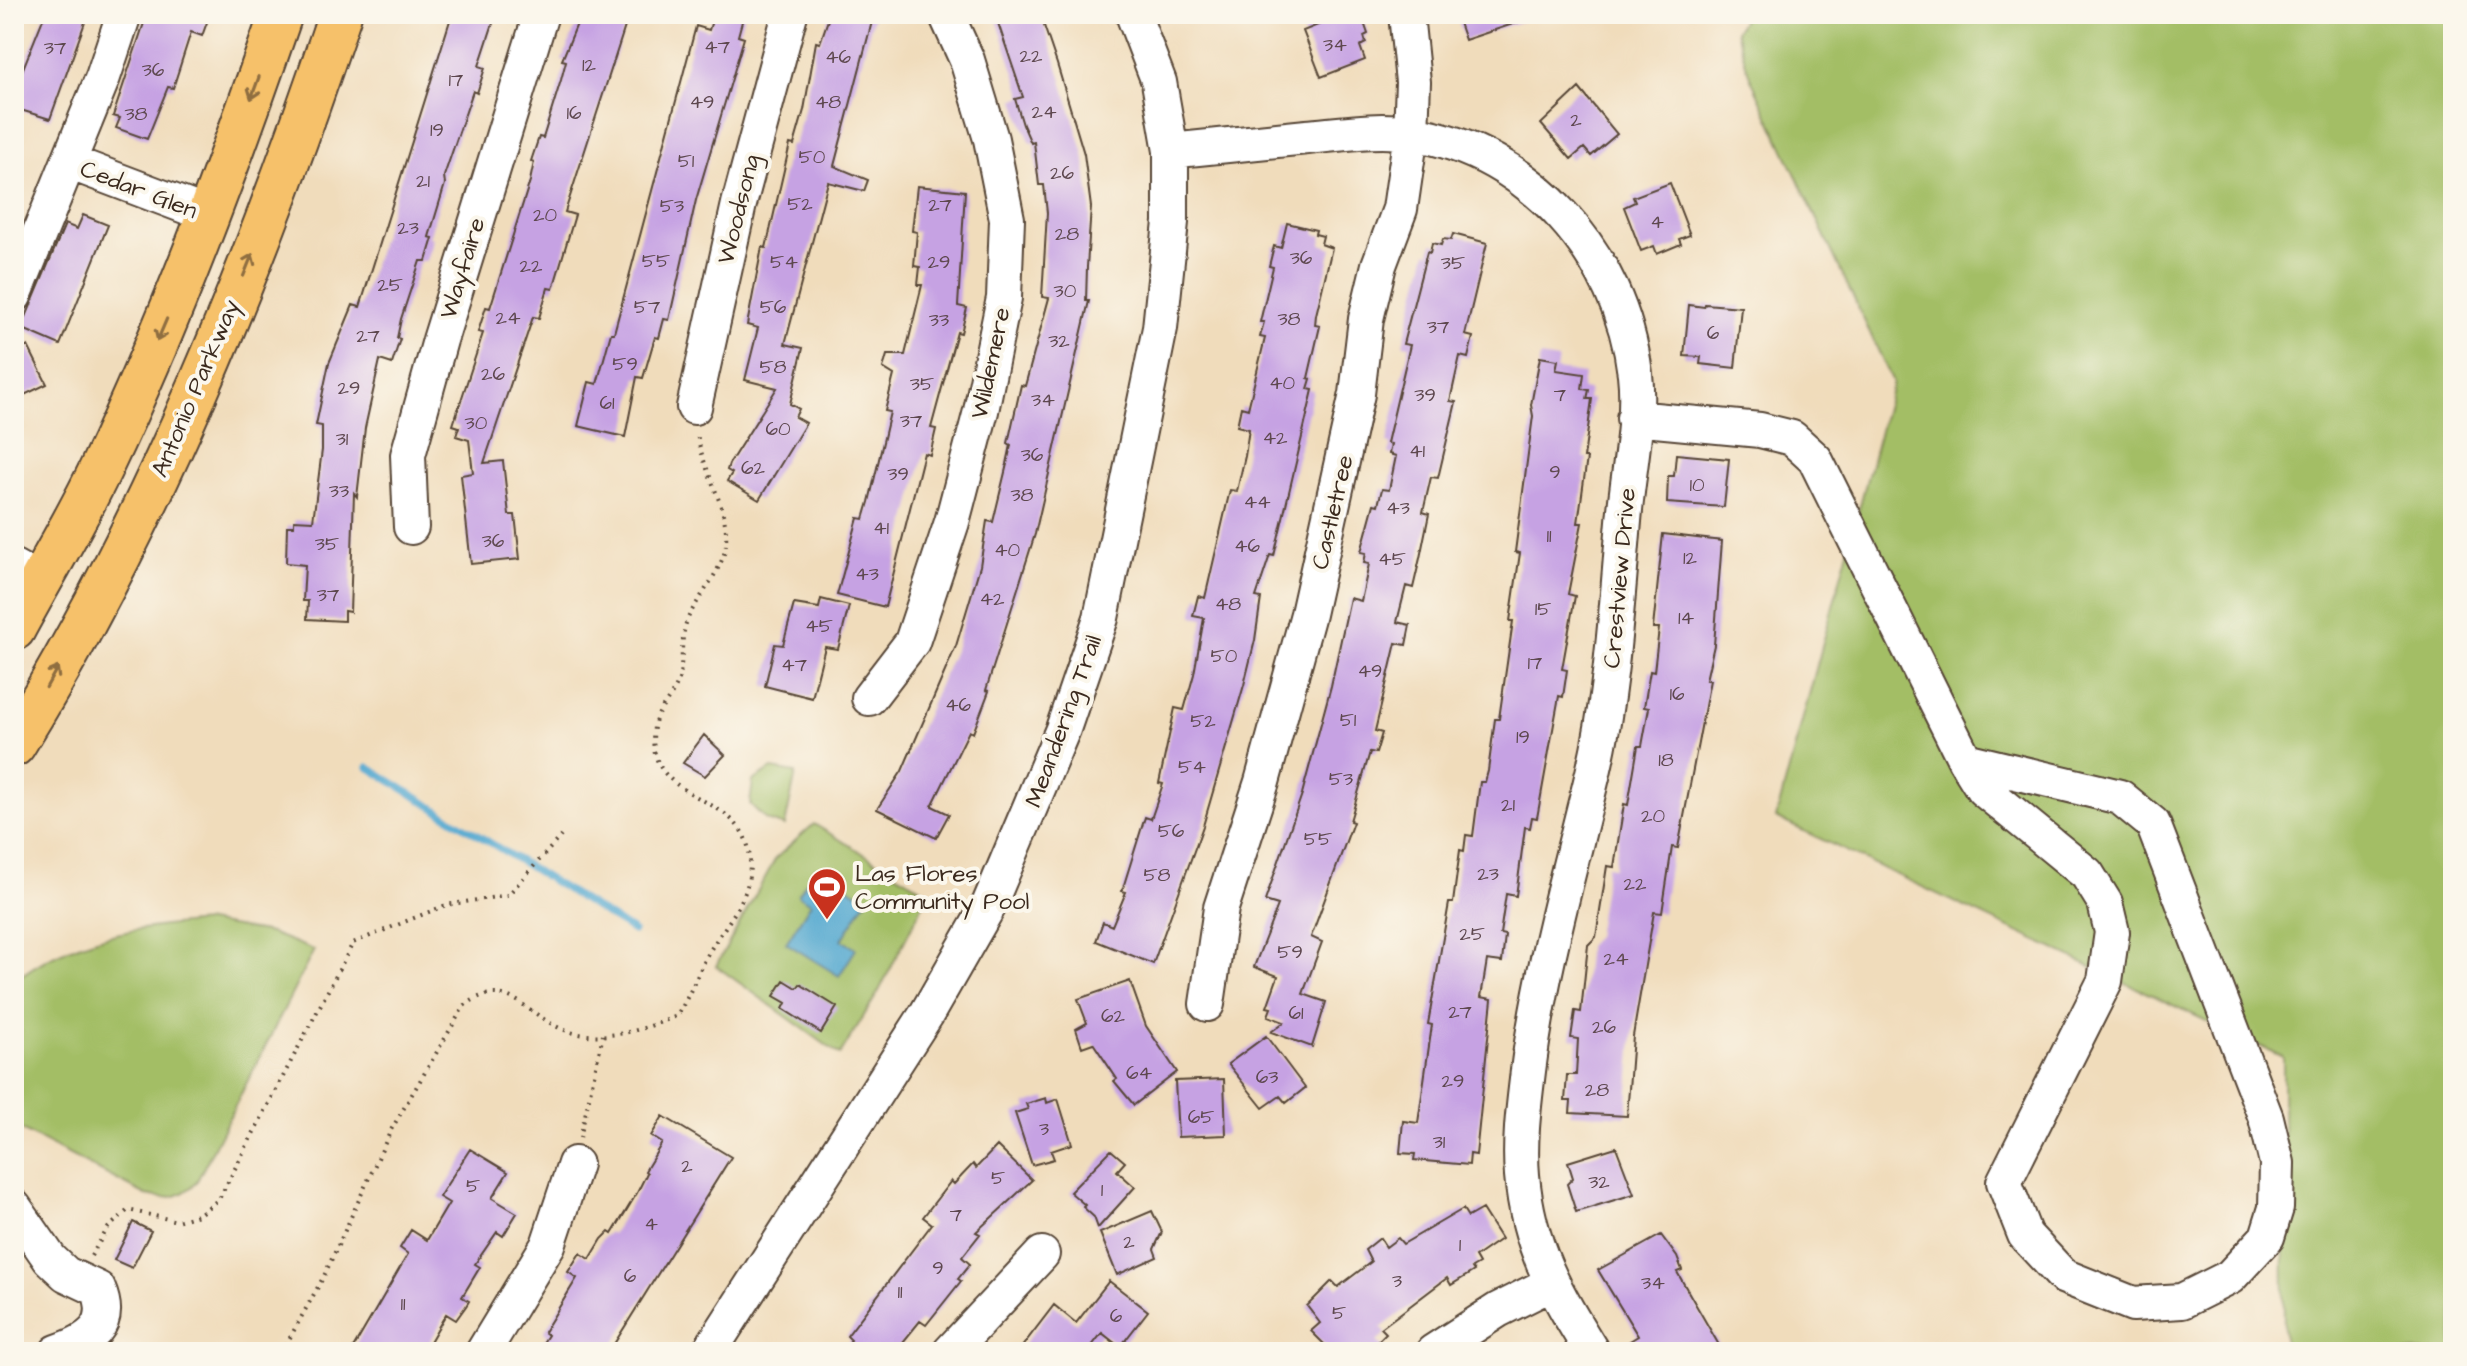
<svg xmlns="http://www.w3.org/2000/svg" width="2467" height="1366" font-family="'Architects Daughter',sans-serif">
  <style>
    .green { fill: #a3be65; stroke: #6f7442; stroke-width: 2 }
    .water { fill: #54a9d0; stroke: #486a77; stroke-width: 2 }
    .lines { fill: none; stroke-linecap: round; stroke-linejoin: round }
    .stream { stroke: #54a9d0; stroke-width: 7 }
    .building { fill: #c6a2e3 }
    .minor-casing { stroke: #564536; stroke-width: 38 }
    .major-casing { stroke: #564536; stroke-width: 46 }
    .path { stroke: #564536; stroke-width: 4; stroke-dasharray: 2 6; stroke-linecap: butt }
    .minor { stroke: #fff; stroke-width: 34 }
    .major { stroke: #f6c16b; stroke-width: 42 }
    .oneway { stroke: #8f6e41 }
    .labels { text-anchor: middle; stroke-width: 8; stroke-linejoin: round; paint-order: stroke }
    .number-label { font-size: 20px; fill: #5e484f }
    .street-label { font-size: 24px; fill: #3b2a1e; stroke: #fbf7ec }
    .poi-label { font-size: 24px; fill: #3b2a1e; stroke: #fbf7ec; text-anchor: start }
  </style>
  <rect width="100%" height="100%" fill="#fbf7ec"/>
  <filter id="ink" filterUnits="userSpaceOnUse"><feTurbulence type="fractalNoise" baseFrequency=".0125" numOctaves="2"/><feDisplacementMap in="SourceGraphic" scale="16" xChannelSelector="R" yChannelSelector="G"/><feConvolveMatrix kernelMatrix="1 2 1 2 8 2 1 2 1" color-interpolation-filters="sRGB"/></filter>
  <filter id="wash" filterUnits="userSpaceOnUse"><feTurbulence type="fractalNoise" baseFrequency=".006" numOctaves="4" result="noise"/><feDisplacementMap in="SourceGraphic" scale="32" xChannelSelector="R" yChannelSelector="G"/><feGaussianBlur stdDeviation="1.8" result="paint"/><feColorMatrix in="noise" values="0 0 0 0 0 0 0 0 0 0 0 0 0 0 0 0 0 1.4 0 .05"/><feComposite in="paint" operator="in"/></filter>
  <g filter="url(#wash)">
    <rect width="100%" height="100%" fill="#f0dcbb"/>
    <path class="green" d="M1746,14H2453V1352H2284L2283,1057L1776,818L1893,382L1750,77L1736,31Z
      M772,769L796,773L785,826L766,820L750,804L753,781Z
      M814,824L929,893L879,991L840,1055L716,966L776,858Z
      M207,922L270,933L314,950L196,1183C180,1198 167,1200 146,1195L14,1126V981C70,936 138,927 207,922Z"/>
    <path class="water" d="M816,867L867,899L842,940L856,949L839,976L786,943L811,903L798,895Z"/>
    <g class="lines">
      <path class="stream" d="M368,767L633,931"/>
    </g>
    <g id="blocks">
      <path class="building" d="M45,14H88L50,119L14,108V91Z
        M147,14H210L202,36L191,32L173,88L168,87L147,139L116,128L120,118L113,116Z
        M452,14H496L479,66L485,68L477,93L473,91L444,176L445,184L429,237L433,238L426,261H420L401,319L397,338L400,339L392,364L380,360L365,428L357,497L354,493L350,612L344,611V621L307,619L308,601H303L305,565L286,563L287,526H294V520L313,521L322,450V426L316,425L329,363L353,305L360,307Z
        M581,14H629L565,212L575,215L553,289L548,288L539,318L533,317L484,463L503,461L509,515H515L520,559L471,564L461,475L473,473L469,440L456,436L459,427L453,425L483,333L478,332L486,307L490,308L530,181L534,162L531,161L539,137L543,138L561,80L566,61L562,60Z
        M714,14H744L738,36L744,38L696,200L669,320L664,319L659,338L655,337L643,378L637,377L625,437L578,426L589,382L597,384L611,333H614L696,26L709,30Z
        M830,14H874L834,166L868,180L864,191L828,182L785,344L803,348L790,404L799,409L795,417L806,423L759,500L727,481L732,473L727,470L729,464L777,388L745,380L758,328L747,325L762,247L766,248L790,144L794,145L804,110L816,42L820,43Z
        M995,14H1040L1057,64L1084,154L1091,207L1087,267L1086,301H1089L1035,534L986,690L989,691L973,733L969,731L932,806L949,814L936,838L877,809L902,771L956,646L980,566L987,521L993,522L1007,464L1011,445L1008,443L1021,385L1025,386L1049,298L1042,297L1047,213L1044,185H1039L1034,142L1031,143L1023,125L1015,99L1023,97Z
        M1345,14H1361L1368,34L1364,36L1366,43L1360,46L1365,60L1321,77L1303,31Z
        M1456,14H1537V16L1465,40Z
        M1579,88L1617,134L1591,156L1584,148L1571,159L1541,124Z
        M1670,183L1690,235L1679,239L1681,244L1657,254L1654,246L1641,251L1624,207L1635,202L1633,197Z
        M917,186L965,191L958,306L967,308L961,333L957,332L931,428L936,429L930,455L924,453L885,607L837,595L858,518L864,519L869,502L890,412L885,411L894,375L883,368L885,362L887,355H905L922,285H918L920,267L914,266L917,232L912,231Z
        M83,215L108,225L60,345L23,329V324L65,224L77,229Z
        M1287,223L1316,230L1315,234L1323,236L1321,244L1332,248L1316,315L1315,325L1320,326L1308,378L1311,379L1308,389L1313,390L1274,556L1270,555L1256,597L1261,598L1255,640L1244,685L1203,826L1153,964L1096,941L1103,922L1112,926L1126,892L1122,891L1145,817L1151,819L1163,784L1159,783L1175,708L1184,710L1194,674L1204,618L1193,616L1198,596L1205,598L1230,490L1237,491L1245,456L1249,429L1237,426L1241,407L1248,409L1265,338L1260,337L1264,322H1260L1273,267L1269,266L1274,246L1281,248Z
        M1453,234L1487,243L1465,335L1473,337L1468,358L1460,356L1450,401L1456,402L1451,423L1438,478L1431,477L1423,512L1429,514L1420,558L1413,588L1406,586L1397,622L1410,625L1406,645L1396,643L1375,731L1382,733L1376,753L1370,752L1350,821L1353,822L1311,937L1322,942L1303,994L1326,1002L1312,1047L1271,1032L1284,1022L1268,1016L1271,1008L1267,1007L1278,976L1254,967L1278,905L1265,901L1302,794L1331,686L1350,598L1361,601L1369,564L1364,563L1366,553L1361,552L1374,504L1378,505L1382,489L1389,490L1396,456L1389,454L1391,444L1387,443L1410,345L1403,344L1427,252L1430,253L1432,243L1441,245L1443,239L1451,240Z
        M1705,304L1741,307L1735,368L1700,364L1701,357L1684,356L1689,305L1704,307Z
        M28,346L47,384L14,400V353Z
        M1540,357L1558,360L1556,370L1584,374L1582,389L1589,390L1587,399H1592L1584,458H1587L1578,523H1582L1568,594L1575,596L1562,669L1567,670L1563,697L1559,696L1537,818L1532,817L1530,828L1525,827L1516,896L1506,894L1500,934L1505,935L1502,962L1487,960L1481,997L1492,999L1476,1155L1470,1154L1469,1165L1414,1160L1415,1154L1400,1153L1403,1121L1418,1123L1432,1025L1428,1024L1449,903H1453L1460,850L1464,851L1466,835L1473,836L1480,782H1485L1488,771L1495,719H1499L1513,621H1510L1520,553L1515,552L1533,416L1531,405Z
        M1676,454L1729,459L1724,507L1667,503L1668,476H1674Z
        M1663,534L1722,541L1714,645L1706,680H1710L1678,848L1672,847L1662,913L1654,912L1633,1036L1627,1116L1570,1113L1571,1101H1565L1567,1075H1576L1578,1039L1571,1038L1575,1011L1581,1012L1588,945L1596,937L1607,866L1614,867L1624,804L1628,805L1638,746H1642L1649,708L1644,707L1650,671L1654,672L1659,628H1653Z
        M821,599L849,606L838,649L825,647L812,698L765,686L775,644L783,645L794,604L819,608Z
        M704,735L725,755L705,776L683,763Z
        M784,980L797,988L800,984L837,1007L821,1033L783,1009L786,1003L774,996Z
        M1130,981L1146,1026L1177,1072L1134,1105L1114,1081L1117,1079L1093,1043L1082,1047L1076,1029L1087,1023L1078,999Z
        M1266,1036L1305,1088L1286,1103L1280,1096L1263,1108L1228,1064Z
        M1224,1079L1226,1135L1178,1137L1175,1081Z
        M1046,1098L1047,1103L1058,1099L1072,1144L1051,1151L1054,1159L1032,1165L1015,1113L1028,1109L1026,1104Z
        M663,1116L731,1157L609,1352H537L548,1335L544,1332L577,1278L568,1272L580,1253L590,1259L602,1239L609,1232L612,1234L637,1193L647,1173L645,1171L662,1143L651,1136Z
        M997,1146L1032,1180L976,1232L980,1234L962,1257L970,1264L958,1279L961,1281L926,1325L920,1321L895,1352H841L851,1340L847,1336L932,1224L923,1217L951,1181L954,1184L973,1164L976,1168Z
        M1616,1147L1634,1194L1576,1212L1567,1184L1573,1178L1568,1162Z
        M470,1149L508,1172L492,1198L517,1213L503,1236L497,1232L475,1264L480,1267L462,1297L469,1301L466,1306L456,1320L446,1314L424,1352H351L408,1254L400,1248L411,1230L427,1240L449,1203L439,1197Z
        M1111,1150L1125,1162L1117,1171L1135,1187L1098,1228L1094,1217L1083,1207L1085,1205L1070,1192Z
        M1463,1209L1468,1217L1482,1209L1501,1239L1475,1257L1479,1264L1472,1268L1474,1271L1451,1285L1447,1278L1381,1328L1386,1333L1377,1342L1388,1352H1332L1311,1331L1320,1323L1307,1306L1332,1281L1338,1287L1371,1262L1365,1250L1380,1238L1386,1247L1398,1238L1403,1244Z
        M1152,1211L1162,1232L1154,1249L1157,1257L1117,1275L1100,1233Z
        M133,1222L151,1231L132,1268L114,1260Z
        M1661,1235L1677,1257L1682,1270L1677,1272L1723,1352H1612L1638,1336L1598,1270Z
        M1109,1281L1148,1311L1120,1347L1102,1333L1087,1352H1018L1054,1305L1076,1323Z"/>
    </g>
  </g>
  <g filter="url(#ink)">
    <use href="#blocks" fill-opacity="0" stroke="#564536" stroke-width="2"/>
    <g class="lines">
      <defs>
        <path id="minor" d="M1171,151C1216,146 1261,142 1307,137C1341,134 1376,128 1411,133C1531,152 1621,255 1635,374C1640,417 1629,467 1625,510C1617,598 1613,687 1593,773C1569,873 1541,969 1528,1071C1524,1105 1519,1141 1522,1175C1528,1247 1556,1293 1592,1352
          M69,162L209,215
          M14,296L103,77L124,14
          M694,407L739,204L790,14
          M1634,418L1760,430L1792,438L1815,459L1965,760L1983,789L2087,874L2105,903L2112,932L2105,981L2004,1182L2025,1235L2063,1276L2133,1304L2182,1301L2230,1277L2267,1237L2276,1208L2277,1163L2266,1118L2153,824L2120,797L1965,760
          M411,527L408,455L440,340L541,14
          M14,567L39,581
          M869,698L912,642L952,522L981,411L1004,298L1007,219L991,139L967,60L946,14
          M1207,1004L1221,908L1262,782L1308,614L1357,394L1366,319L1379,265L1400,209L1411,133L1413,82L1406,14
          M14,1207L50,1259L66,1274L98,1289C114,1326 89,1341 57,1352
          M483,1352L548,1245L575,1164
          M709,1352L926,1015L988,907L1063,729L1101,618L1160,328L1171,222V151L1159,82L1133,14
          M950,1352L1042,1254
          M1433,1352L1498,1310L1550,1284"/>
        <path id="major" d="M14,629C43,575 75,523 101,468C171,321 228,168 281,14
          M14,745C154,519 256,265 340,14"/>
      </defs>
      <use href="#minor" class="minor-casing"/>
      <use href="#major" class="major-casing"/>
      <path class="path" d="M580,1138L603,1035
        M91,1256L108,1228L128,1210L177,1221L198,1215L219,1199L353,943L446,905L508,895L561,836
        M282,1352L324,1276L391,1130L464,1006C511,971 528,1022 574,1033C610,1041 644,1029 677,1016C689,996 697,976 707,956C719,933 743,907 748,882C767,783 642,816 654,727C657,708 674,697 679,679C684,658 679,634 690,614C701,594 724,567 726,544C729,506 702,470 697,433"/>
      <use href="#minor" class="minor"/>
      <use href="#major" class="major"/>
    </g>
    <defs><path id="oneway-shaft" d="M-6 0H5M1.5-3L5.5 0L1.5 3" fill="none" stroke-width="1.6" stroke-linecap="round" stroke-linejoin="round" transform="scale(2)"/></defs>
    <g class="oneway">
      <use href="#oneway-shaft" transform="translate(255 88) rotate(110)"/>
      <use href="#oneway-shaft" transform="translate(248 265) rotate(-68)"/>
      <use href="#oneway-shaft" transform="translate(162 330) rotate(113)"/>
      <use href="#oneway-shaft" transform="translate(52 677) rotate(-61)"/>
    </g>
  </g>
  <defs>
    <symbol id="stadium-pin" viewBox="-11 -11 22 30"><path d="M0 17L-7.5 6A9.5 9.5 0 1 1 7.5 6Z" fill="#c8321e" stroke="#fbf7ec"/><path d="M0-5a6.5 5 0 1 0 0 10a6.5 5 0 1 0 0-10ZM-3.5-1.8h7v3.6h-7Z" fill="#fff"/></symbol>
  </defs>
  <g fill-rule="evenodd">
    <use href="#stadium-pin" x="805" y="865" width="44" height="60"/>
  </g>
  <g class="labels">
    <g class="number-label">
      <text x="1335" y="51">34</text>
      <text x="717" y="53">47</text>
      <text x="55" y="54">37</text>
      <text x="1031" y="62">22</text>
      <text x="838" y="63">46</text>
      <text x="589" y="71">12</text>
      <text x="153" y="76">36</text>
      <text x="456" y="86">17</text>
      <text x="702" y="108">49</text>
      <text x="828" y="108">48</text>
      <text x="1044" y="118">24</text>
      <text x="574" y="119">16</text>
      <text x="136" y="120">38</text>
      <text x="1576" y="126">2</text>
      <text x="437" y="136">19</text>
      <text x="812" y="163">50</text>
      <text x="686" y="167">51</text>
      <text x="1062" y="179">26</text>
      <text x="423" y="187">21</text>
      <text x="800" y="210">52</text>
      <text x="940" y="211">27</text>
      <text x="672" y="212">53</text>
      <text x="545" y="221">20</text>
      <text x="1657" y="228">4</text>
      <text x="408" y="234">23</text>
      <text x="1067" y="240">28</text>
      <text x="1301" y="264">36</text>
      <text x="656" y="267">55</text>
      <text x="784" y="268">54</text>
      <text x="939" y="268">29</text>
      <text x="1453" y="269">35</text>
      <text x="531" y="272">22</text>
      <text x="390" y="291">25</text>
      <text x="1065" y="297">30</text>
      <text x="647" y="313">57</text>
      <text x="773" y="313">56</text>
      <text x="508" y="324">24</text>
      <text x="1289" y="325">38</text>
      <text x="939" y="326">33</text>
      <text x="1438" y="333">37</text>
      <text x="1713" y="339">6</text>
      <text x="368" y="342">27</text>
      <text x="1059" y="347">32</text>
      <text x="625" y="370">59</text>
      <text x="773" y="373">58</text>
      <text x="493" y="380">26</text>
      <text x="1282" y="389">40</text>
      <text x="922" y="390">35</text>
      <text x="349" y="394">29</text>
      <text x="1425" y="401">39</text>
      <text x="1560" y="401">7</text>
      <text x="1043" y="406">34</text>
      <text x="607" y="409">61</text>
      <text x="911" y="427">37</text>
      <text x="476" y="429">30</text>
      <text x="778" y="435">60</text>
      <text x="1275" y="444">42</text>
      <text x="342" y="445">31</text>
      <text x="1417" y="457">41</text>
      <text x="1032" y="461">36</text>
      <text x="753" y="474">62</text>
      <text x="1555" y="478">9</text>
      <text x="898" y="480">39</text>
      <text x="1697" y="491">10</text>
      <text x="339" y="497">33</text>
      <text x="1022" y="501">38</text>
      <text x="1257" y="508">44</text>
      <text x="1398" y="514">43</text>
      <text x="881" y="534">41</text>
      <text x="1549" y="542">11</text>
      <text x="493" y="547">36</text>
      <text x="327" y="550">35</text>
      <text x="1247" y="552">46</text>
      <text x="1007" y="556">40</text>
      <text x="1690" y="564">12</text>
      <text x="1392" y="565">45</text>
      <text x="867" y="580">43</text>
      <text x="328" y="601">37</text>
      <text x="992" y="605">42</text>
      <text x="1228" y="610">48</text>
      <text x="1543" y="615">15</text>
      <text x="1686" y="624">14</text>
      <text x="819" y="632">45</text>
      <text x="1224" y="662">50</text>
      <text x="1535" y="669">17</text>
      <text x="794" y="671">47</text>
      <text x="1370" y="677">49</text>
      <text x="1677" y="700">16</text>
      <text x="958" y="711">46</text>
      <text x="1348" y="726">51</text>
      <text x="1203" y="727">52</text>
      <text x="1523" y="743">19</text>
      <text x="1666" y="766">18</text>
      <text x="1192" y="773">54</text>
      <text x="1341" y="785">53</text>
      <text x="1508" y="811">21</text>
      <text x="1653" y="822">20</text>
      <text x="1171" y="837">56</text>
      <text x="1318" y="845">55</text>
      <text x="1488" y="880">23</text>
      <text x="1157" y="881">58</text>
      <text x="1635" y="890">22</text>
      <text x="1472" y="940">25</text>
      <text x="1290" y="958">59</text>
      <text x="1616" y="965">24</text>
      <text x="1460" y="1018">27</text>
      <text x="1296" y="1019">61</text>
      <text x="1113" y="1022">62</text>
      <text x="1604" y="1033">26</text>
      <text x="1139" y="1079">64</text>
      <text x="1267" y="1083">63</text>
      <text x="1453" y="1087">29</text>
      <text x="1597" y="1096">28</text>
      <text x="1201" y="1123">65</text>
      <text x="1044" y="1135">3</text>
      <text x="1439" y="1148">31</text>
      <text x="687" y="1172">2</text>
      <text x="998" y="1184">5</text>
      <text x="1599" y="1188">32</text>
      <text x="473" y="1192">5</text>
      <text x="1102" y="1196">1</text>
      <text x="956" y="1221">7</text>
      <text x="651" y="1230">4</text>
      <text x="1129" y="1248">2</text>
      <text x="1460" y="1251">1</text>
      <text x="938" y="1274">9</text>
      <text x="630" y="1282">6</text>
      <text x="1397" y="1287">3</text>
      <text x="1653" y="1289">34</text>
      <text x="900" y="1298">11</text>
      <text x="403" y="1310">11</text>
      <text x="1339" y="1319">5</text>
      <text x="1116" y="1322">6</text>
    </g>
    <g class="street-label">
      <text transform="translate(139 189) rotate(21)" y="8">Cedar Glen</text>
      <text transform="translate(738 209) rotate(-76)" y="8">Woodsong</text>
      <text transform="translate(462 268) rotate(-73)" y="8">Wayfaire</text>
      <text transform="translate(990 363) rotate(-78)" y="8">Wildemere</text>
      <text transform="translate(195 388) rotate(-67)" y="8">Antonio Parkway</text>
      <text transform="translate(1332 512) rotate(-77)" y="8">Castletree</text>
      <text transform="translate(1619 578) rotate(-85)" y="8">Crestview Drive</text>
      <text transform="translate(1063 721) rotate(-70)" y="8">Meandering Trail</text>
    </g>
    <g class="poi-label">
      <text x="855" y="881">Las Flores<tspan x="855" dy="28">Community Pool</tspan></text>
    </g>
  </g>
  <rect width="2467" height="1366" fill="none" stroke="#fbf7ec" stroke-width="48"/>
</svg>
